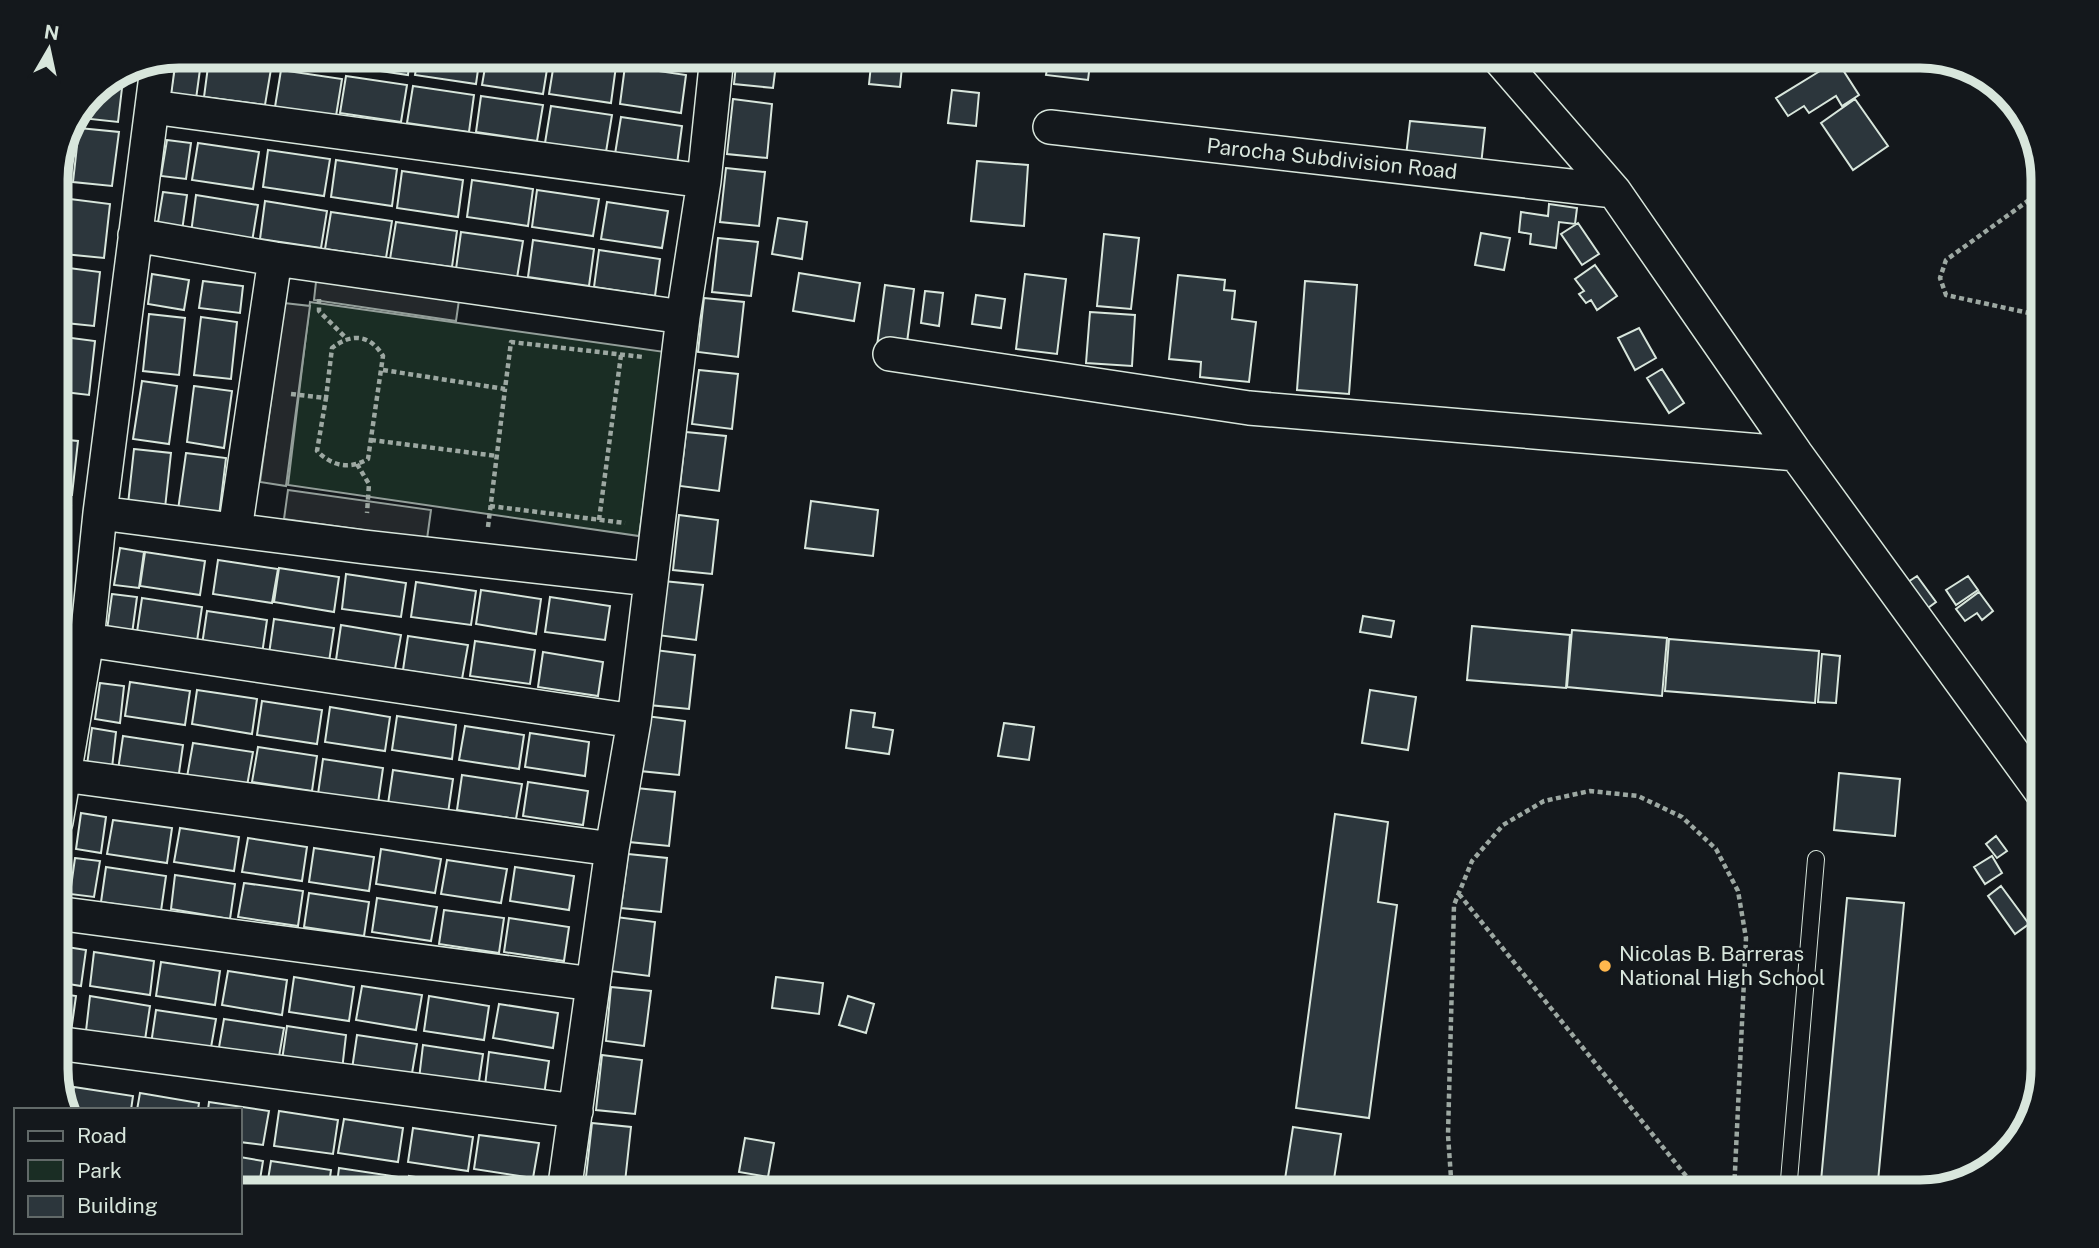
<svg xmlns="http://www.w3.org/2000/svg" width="2099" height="1248" font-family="'Public Sans',sans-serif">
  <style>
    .green { fill: #1a2d24; stroke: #939e99; stroke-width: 2 }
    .parking { fill: #24282b; stroke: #939e99; stroke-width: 2 }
    .building { fill: #2c363c; stroke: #d8e6dc; stroke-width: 2 }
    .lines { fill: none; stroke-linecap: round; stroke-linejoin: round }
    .lane-casing { stroke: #d8e6dc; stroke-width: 18 }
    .street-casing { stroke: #d8e6dc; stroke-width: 36 }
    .path { stroke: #9da8a2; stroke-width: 4.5; stroke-dasharray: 5 3.5; stroke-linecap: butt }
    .lane { stroke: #14181c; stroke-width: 16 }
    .street { stroke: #14181c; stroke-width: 33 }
    .poi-dot { fill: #ffb74d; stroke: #14181c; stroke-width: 2.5 }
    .labels { text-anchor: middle; stroke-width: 5; stroke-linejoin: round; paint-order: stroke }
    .street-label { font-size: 21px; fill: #d8e6dc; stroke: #14181c }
    .poi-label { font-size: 21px; fill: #d8e6dc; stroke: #14181c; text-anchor: start }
    .rim { fill: none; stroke: #d8e6dc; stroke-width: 9 }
  </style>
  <rect width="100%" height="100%" fill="#14181c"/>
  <path class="green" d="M310,302L665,352L639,536L288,485Z"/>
  <path class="parking" d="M317,273L460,293L456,321L314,300Z
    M284,303L310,306L286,486L260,482Z
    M288,490L431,510L427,539L284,519Z"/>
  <path class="building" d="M280,56H342L341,66L280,58Z
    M348,56H410L408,75L346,66Z
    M418,56H480L476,84L415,75Z
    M487,56L549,57L543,94L482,85Z
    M737,56H777L773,88L734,84Z
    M872,56H903L900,87L869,84Z
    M1049,56H1091L1088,80L1046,75Z
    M1225,56H1281L1279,69L1224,62Z
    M1342,56H1385L1384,69L1341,65Z
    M1824,56H1834L1859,95L1842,106L1836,96L1809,113L1804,106L1788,116L1776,98L1820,71L1815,62Z
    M555,57L616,66L611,103L549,94Z
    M176,59L201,62L196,99L171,95Z
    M209,59L271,69L265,105L204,97Z
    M625,66L686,75L681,113L620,104Z
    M281,70L342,79L336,116L275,107Z
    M124,71L118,122L81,118L92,92Z
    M346,76L407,85L401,122L340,113Z
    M413,86L474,95L469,132L407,123Z
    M952,90L979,93L976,126L948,123Z
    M481,96L543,105L537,141L476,132Z
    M733,99L772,104L767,158L727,154Z
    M1855,99L1888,146L1853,170L1821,123Z
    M551,106L612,115L606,152L545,143Z
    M621,117L682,126L677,164L615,154Z
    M1410,121L1485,128L1481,165L1406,156Z
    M79,128L119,132L112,186L73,182Z
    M167,140L191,143L186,179L161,176Z
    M198,143L259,152L253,189L192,180Z
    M268,150L330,159L324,196L263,187Z
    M336,160L397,169L392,206L331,197Z
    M977,161L1028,165L1024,226L971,221Z
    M726,168L765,172L759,226L720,222Z
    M402,171L463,180L458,217L397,208Z
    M472,180L533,189L528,226L467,217Z
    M537,190L599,199L593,236L532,227Z
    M163,192L187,195L182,231L157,228Z
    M196,195L258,205L252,242L191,233Z
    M70,199L110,204L104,258L64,254Z
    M265,201L327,211L321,248L260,239Z
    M607,202L668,211L662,248L601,239Z
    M1549,204L1577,208L1575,224L1559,222L1556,248L1530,244L1531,234L1519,232L1521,212L1548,216Z
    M331,212L392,221L386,258L325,249Z
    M778,218L807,222L802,259L772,254Z
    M396,222L457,231L452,267L390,259Z
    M1578,223L1599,254L1582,265L1561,234Z
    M461,232L523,241L517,278L456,269Z
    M1481,233L1510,238L1504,270L1475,265Z
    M1104,234L1139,238L1131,309L1097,306Z
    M718,238L758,242L751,296L712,292Z
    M533,240L594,249L589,286L528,277Z
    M599,250L660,259L655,296L594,287Z
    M1595,265L1617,296L1597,310L1591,300L1586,303L1579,294L1584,291L1575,279Z
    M61,267L100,272L94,326L56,322Z
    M799,273L860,283L854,321L793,311Z
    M152,274L189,280L184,310L148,304Z
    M1025,274L1066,279L1057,354L1016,349Z
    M1178,275L1225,280L1224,290L1235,291L1232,319L1256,322L1249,382L1200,377L1201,362L1169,359Z
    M203,281L243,286L240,313L199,308Z
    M1305,281L1357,285L1349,394L1297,390Z
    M885,285L914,289L906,350L877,346Z
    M925,291L943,293L939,326L921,323Z
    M976,295L1005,299L1001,328L972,324Z
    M704,298L744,302L738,357L698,352Z
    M1090,312L1135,315L1132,366L1086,363Z
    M149,314L185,318L179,375L143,371Z
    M201,317L237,322L231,379L194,375Z
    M1639,328L1656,358L1635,370L1618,338Z
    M56,336L95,341L89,395L56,391Z
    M1662,369L1684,403L1669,413L1647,378Z
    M699,370L738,374L732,429L692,424Z
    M142,381L177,386L169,444L133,439Z
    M194,386L232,391L224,448L187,442Z
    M686,432L726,436L719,491L680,486Z
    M56,439L78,441L72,495L56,494Z
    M134,449L171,453L165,508L128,504Z
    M186,453L226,458L219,516L178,510Z
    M811,501L878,510L873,556L805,548Z
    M56,504L71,506L65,560L56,559Z
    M679,515L718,520L712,574L673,570Z
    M120,548L144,552L139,588L114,585Z
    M145,552L205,561L200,595L140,586Z
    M218,560L278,569L272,603L213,594Z
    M279,568L339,577L334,612L274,602Z
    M346,574L406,583L401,617L342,609Z
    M1917,576L1936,602L1921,613L1902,586Z
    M1968,576L1978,590L1956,605L1946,590Z
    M663,581L703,585L696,640L657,635Z
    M416,582L476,591L471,625L411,617Z
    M481,590L541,599L536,634L476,624Z
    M1979,592L1993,611L1982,620L1977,613L1965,621L1956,609Z
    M112,594L137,597L132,634L107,630Z
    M550,597L610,606L605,640L545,632Z
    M142,598L202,607L197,641L137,632Z
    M207,611L267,620L262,654L202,645Z
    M1363,616L1394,621L1391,637L1360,632Z
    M274,619L334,628L329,662L269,654Z
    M341,625L401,635L395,669L336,660Z
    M1472,626L1570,635L1566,688L1467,680Z
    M1572,630L1667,638L1662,696L1567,687Z
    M408,636L468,645L462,679L403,670Z
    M1669,639L1819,651L1815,703L1665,691Z
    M475,641L535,650L530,684L470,676Z
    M655,650L695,655L689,709L649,705Z
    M543,652L603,662L598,696L538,687Z
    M1822,654L1840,656L1836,703L1818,702Z
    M130,682L190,691L185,725L125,716Z
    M100,683L124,686L120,723L95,719Z
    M197,690L257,699L252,734L192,724Z
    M1370,690L1416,697L1408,750L1362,743Z
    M262,701L322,710L317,744L257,735Z
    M330,707L390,717L385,751L325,742Z
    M851,710L875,713L873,727L893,730L889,754L846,748Z
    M397,716L456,725L452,759L392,750Z
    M646,716L685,721L679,775L640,771Z
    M1004,723L1034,727L1029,760L998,756Z
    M465,726L524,735L519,769L459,760Z
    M92,728L116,732L112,768L87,765Z
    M530,733L589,742L585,776L525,767Z
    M123,736L183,745L178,780L118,770Z
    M193,743L253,752L247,786L187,777Z
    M258,747L317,756L312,791L252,782Z
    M323,759L383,768L378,803L318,794Z
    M393,770L453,779L448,813L388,804Z
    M1839,773L1900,779L1895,836L1834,830Z
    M462,775L522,784L516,819L457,810Z
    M528,782L588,791L583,825L523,816Z
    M636,788L675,792L669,846L629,842Z
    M81,813L106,817L101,853L76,849Z
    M1335,814L1388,822L1378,902L1397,905L1369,1118L1296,1108Z
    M113,820L172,828L167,863L107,854Z
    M180,828L239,837L234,871L174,862Z
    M1996,836L2007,851L1997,858L1986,844Z
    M248,838L307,847L302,881L242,872Z
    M314,848L374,857L369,891L309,882Z
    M381,849L441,859L435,893L376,884Z
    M628,854L667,858L661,912L621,908Z
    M1992,856L2002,873L1985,884L1974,867Z
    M75,858L100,861L94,897L70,894Z
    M447,860L507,869L501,903L441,894Z
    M106,867L166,876L161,911L101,902Z
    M515,867L574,876L569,910L510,901Z
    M175,875L235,884L230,919L171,909Z
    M244,883L303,891L298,926L238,917Z
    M2001,886L2029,924L2015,934L1988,896Z
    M309,893L369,902L364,936L304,927Z
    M377,898L437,907L431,941L372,932Z
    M1847,898L1904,903L1877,1192H1820Z
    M444,910L504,918L499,953L439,944Z
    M616,917L655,922L649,976L610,971Z
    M509,918L569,927L564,961L504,952Z
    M61,946L86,950L81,986L56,982Z
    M94,952L154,961L150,995L90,986Z
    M161,962L220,971L215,1005L156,996Z
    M228,971L287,980L282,1015L222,1005Z
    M294,977L354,987L349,1021L289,1012Z
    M776,977L823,983L819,1014L772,1008Z
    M362,986L422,995L416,1030L356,1020Z
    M611,987L651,991L644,1046L606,1041Z
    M56,993L76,996L71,1032L56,1030Z
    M90,996L150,1006L145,1040L86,1031Z
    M429,996L489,1006L484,1040L424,1031Z
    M848,996L874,1004L866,1033L839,1025Z
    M499,1004L558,1013L553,1048L493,1038Z
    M156,1010L216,1019L210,1053L151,1044Z
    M224,1019L284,1028L278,1062L218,1053Z
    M287,1026L346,1035L342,1070L282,1060Z
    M357,1035L417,1044L411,1079L352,1069Z
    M423,1045L483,1054L478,1088L419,1079Z
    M489,1052L549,1061L544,1095L485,1086Z
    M602,1055L642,1060L635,1114L596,1110Z
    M57,1080L66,1082L64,1102Z
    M74,1087L133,1096L131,1110H70Z
    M140,1093L199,1103L198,1110H137Z
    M209,1102L269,1111L263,1145L240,1142V1110H208Z
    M279,1111L338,1120L333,1154L274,1146Z
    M344,1119L403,1128L398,1162L338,1153Z
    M592,1123L631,1127L625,1182L586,1177Z
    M1293,1127L1341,1134L1332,1192H1283Z
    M413,1128L473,1137L468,1171L408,1162Z
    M479,1135L539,1143L533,1178L474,1169Z
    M745,1138L774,1143L768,1177L739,1172Z
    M240,1157L263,1161L258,1192H240Z
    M271,1161L331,1170L328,1192H266Z
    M339,1168L399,1177L397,1192H336Z
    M409,1176L469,1185L468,1192H407Z
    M473,1183L533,1192H471Z
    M583,1187L622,1191V1192H582Z"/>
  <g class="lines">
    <defs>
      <path id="lane" d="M1788,1192L1816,859"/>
      <path id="street" d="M1497,56L1614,191L1796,454L2043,794
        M152,107L704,181
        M1050,127L1614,191
        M135,235L275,259L683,317
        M890,354L1249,408L1796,454
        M100,513L365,547L650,579
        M235,530L275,259
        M87,640L634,721
        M63,775L612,849
        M56,822L87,640L100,513L158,60
        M56,913L593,984
        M56,1043L576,1111
        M564,1192L612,849L634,721L683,317L704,181L717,56"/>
    </defs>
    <use href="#lane" class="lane-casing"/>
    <use href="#street" class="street-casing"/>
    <path class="path" d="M2043,190L1946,260L1940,278L1946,295L2038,315L2043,320
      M319,299V311L347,339
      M383,370L505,389L511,342L643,357
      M291,394L326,398L317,451C332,466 349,470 368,459L383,356C370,334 351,333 332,348L326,398
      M371,440L497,456
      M357,464L369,484L367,513
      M490,506L625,523
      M599,520L621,355
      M488,527L505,389
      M1459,894L1699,1192
      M1452,1192L1448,1135L1454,905L1472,861L1503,825L1544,801L1590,791L1638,796L1682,817L1716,849L1738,891L1746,938L1734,1192"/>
    <use href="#lane" class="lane"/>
    <use href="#street" class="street"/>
  </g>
  <circle class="poi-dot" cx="1605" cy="966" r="7"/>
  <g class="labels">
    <g class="street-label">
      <text transform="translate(1332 159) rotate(6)" y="7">Parocha Subdivision Road</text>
    </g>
    <g class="poi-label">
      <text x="1619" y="961">Nicolas B. Barreras<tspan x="1619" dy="24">National High School</tspan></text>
    </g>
  </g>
  <path d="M0 0H2099V1248H0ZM179 68H1920A111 111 0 0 1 2031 179V1069A111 111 0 0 1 1920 1180H179A111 111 0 0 1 68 1069V179A111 111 0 0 1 179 68Z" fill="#14181c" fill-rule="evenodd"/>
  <path class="rim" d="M179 68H1920A111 111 0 0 1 2031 179V1069A111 111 0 0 1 1920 1180H179A111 111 0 0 1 68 1069V179A111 111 0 0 1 179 68Z"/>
  <rect x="14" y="1108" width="228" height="126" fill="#14181c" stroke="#626a69" stroke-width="2"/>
  <rect x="28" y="1131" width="35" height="10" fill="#14181c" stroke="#626a69" stroke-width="2"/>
  <text x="77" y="1143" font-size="21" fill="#d8e6dc">Road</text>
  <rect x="28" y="1160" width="35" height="21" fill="#1a2d24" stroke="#626a69" stroke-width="2"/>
  <text x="77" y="1178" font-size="21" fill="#d8e6dc">Park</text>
  <rect x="28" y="1196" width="35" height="21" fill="#2c363c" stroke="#626a69" stroke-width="2"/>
  <text x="77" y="1213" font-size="21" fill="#d8e6dc">Building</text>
  <g transform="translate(49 49) rotate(9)" stroke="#14181c" stroke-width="5" paint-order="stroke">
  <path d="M0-5L12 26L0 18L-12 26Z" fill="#d8e6dc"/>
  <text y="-10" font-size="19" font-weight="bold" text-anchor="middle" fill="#d8e6dc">N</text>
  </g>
</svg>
